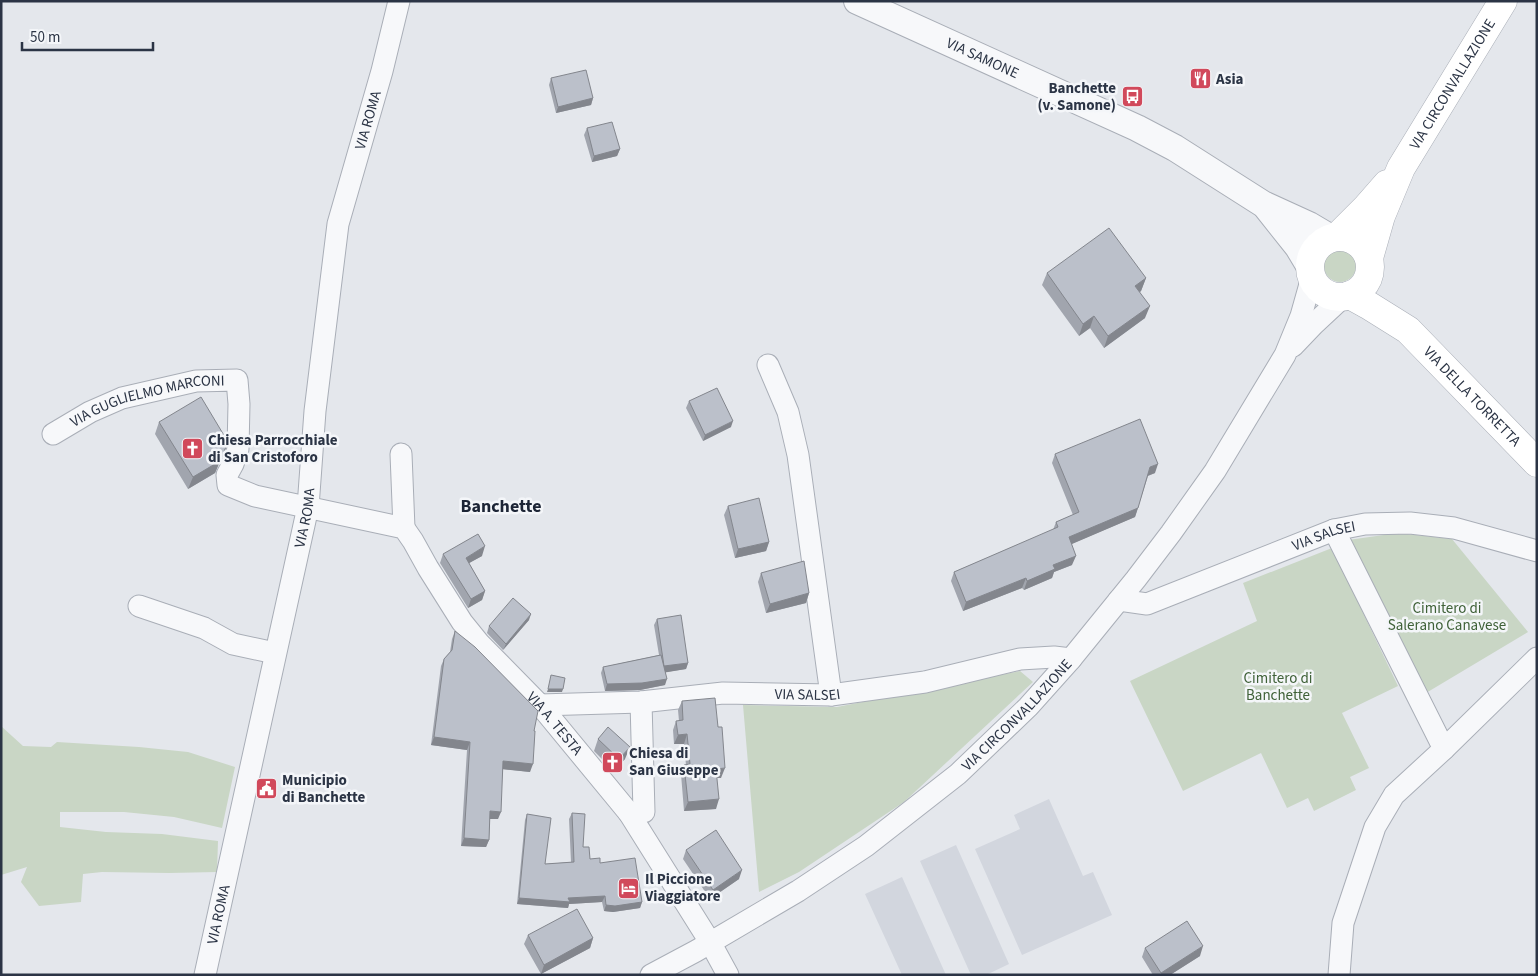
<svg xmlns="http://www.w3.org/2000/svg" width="1538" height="976" font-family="'Source Sans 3',sans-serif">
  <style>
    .built { fill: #d2d6de }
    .green { fill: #c9d6c5 }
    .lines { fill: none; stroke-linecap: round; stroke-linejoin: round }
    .minor-casing { stroke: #a9aeb7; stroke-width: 23 }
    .tertiary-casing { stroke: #a9aeb7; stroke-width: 28 }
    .secondary-casing { stroke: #a9aeb7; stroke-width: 29 }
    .minor { stroke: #f7f8fa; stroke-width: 21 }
    .tertiary { stroke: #f7f8fa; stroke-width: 26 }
    .secondary { stroke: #fff; stroke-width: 28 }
    .wall { fill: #a1a5ae }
    .shaded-wall { fill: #83868d }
    .building { fill: #bbc0ca; stroke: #83868d }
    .labels { text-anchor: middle; stroke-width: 5; stroke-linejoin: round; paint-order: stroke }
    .street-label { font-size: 15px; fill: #2b3445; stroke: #f4f6f9 }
    .poi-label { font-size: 15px; font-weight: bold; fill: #2b3445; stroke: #f4f6f9; text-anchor: start }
    .park-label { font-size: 15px; fill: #3f6138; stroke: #f4f6f9 }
    .quarter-label { font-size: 18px; font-weight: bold; fill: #1d2536; stroke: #f4f6f9 }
  </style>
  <rect width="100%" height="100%" fill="#e4e7ec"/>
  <path class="built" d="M1049,799L1083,876L1093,872L1112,915L1022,955L975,849L1020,829L1014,815Z
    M956,845L1009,964L986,975H971L920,861Z
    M902,877L946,975H902L865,894Z"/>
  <path class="green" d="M1324 266a16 16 0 1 1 32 0a16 16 0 1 1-32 0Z
    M1398,533L1452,539L1528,632L1426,693L1348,540Z
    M1332,548L1398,686L1342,713L1369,768L1350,777L1356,790L1314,811L1308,798L1287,808L1261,753L1183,791L1130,681L1257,621L1243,583Z
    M1020,671L1033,682L904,802L799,872L759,892L743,705L837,707Z
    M1,726L23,746L51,747L57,742L139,747L188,752L235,767L222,828L174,817L124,812H60V827L106,832L162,834L218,841L217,872L169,873L102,872L83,874L81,902L39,906L21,882L27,867L1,875Z"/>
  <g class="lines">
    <defs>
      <g id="minor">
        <path d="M1293,346L1314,324L1343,297"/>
        <path d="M768,365L788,412L798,455L831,695"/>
        <path id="s1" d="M53,434L90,412L122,398L196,381L237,380L239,404L238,449L233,464L227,475L228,485L255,496L404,528L413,541L428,568L462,622L479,643L540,705L629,813L710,942L728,975"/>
        <path d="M401,454L404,528"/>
        <path d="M1334,530L1444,749"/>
        <path id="s2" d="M1119,600L1147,604L1334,530L1365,524L1410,523L1454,528L1537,551"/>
        <path d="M139,606L204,628L233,644L275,653"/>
        <path id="s3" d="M540,705L641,702L723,693L831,695L925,682L1020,659L1054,657L1071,659"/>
        <path d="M629,813L644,812L641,702"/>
        <path id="s4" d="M205,975L308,507L315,411L338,224L382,71L399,1"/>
        <path id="s5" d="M651,975L696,951L798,891L866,846L958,774L1028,707L1071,659L1136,579L1171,533L1215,471L1285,355L1301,316L1312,277"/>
        <path d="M1339,975L1343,923L1375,827L1394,795L1444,749L1537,658"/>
      </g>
      <g id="tertiary">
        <path id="s6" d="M857,1L1137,128L1175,148L1263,204L1309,225L1331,238"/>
        <path d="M1267,208L1298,247L1310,267"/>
      </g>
      <g id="secondary">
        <circle cx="1340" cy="267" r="30"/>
        <path d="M1337,237L1366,208L1387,184"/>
        <path id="s7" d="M1369,258L1381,216L1401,168L1503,1"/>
        <path id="s8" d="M1350,295L1368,305L1408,330L1537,463"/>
      </g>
    </defs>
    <use href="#minor" class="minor-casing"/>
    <use href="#tertiary" class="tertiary-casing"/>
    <use href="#secondary" class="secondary-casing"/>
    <use href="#minor" class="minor"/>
    <use href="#tertiary" class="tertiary"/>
    <use href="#secondary" class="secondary"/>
  </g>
  <path class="wall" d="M551,78L593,98L591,105L556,113L549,85Z
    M587,128L620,149L617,156L592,162L584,135Z
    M1047,273L1146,278L1141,291L1140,292L1145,318L1104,348L1090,328L1079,336L1042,285Z
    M689,401L731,427L703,441L686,408Z
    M159,422L223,454L215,473L188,489L155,434Z
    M1055,454L1155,473L1148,476L1135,517L1071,544L1072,565L1054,572L1052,578L1024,590L1022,588L963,611L951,581L954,572L1053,530L1056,522L1073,515L1052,463Z
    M728,506L769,542L766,551L735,558L724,515Z
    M443,554L482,556L469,563L485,591L482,600L468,608L440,563Z
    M761,573L809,593L806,603L766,613L758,582Z
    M657,619L688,663L686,669L666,672L665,685L640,690L605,691L601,673L603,667L659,655L654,625Z
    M529,620L503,650L487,633L489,626Z
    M455,631L534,731L530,772L503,769L498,819H490L489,840L486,847L461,846L467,750L431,745L441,666L444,659L450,652L452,639Z
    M682,701L721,778H717L716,809L684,811L681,774L684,765H686L684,744H674L673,730L676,721H679L678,710Z
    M598,739L625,759L614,771L594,751Z
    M572,813L583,847L590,859L600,863L642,902L640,908L613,912L604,911L602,902L569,904L568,908L517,904L525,820L527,814L545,864L571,862L569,819Z
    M686,850L739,879L710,899L683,859Z
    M528,935L593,938L590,948L541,974L524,944Z
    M1145,948L1200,956L1170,975H1153L1142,957Z"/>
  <path class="shaded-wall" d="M593,98L591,105L556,113L558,107Z
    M620,149L617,156L592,162L594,156Z
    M1146,278L1141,291L1131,298L1135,286Z
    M1150,306L1145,318L1104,348L1108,336Z
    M1094,316L1090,328L1079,336L1083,324Z
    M733,421L731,427L703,441L705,435Z
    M228,442L215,473L188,489L193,477Z
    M1158,464L1155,473L1147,476L1150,467Z
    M1138,508L1135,517L1065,547L1069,537Z
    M769,542L766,551L735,558L738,549Z
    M485,546L482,556L462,567L466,558Z
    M1076,556L1072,565L1054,572L1052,578L1024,590L1027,581L1053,565Z
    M1026,578L1022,588L963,611L966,602Z
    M485,591L482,600L468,608L471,599Z
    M809,593L806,603L766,613L770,604Z
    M531,614L529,620L503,650L506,644Z
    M688,663L686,669L662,673L664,666Z
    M667,679L665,685L640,690L605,691L607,684Z
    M548,689H563L562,692H547Z
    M687,734L684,744H674L678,735Z
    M434,737L470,742L467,750L431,745Z
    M630,747L625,759L614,771L619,759Z
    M503,761L533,764L530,772L501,769Z
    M725,768L721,778H713L716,769Z
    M719,799L716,809L684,811L688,802Z
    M490,811L501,812L498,819H488Z
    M464,838L489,840L486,847L461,846Z
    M742,870L739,879L710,899L713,890Z
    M605,896L602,902L569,904L568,908L517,904L519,898H568Z
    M642,902L640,908L613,912L604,911L606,905Z
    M593,938L590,948L541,974L544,965Z
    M1203,946L1200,956L1170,975H1161V973Z"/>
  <path class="building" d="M586,70L593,98L558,107L551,78Z
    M612,122L620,149L594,156L587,128Z
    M1109,228L1146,278L1135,286L1150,306L1108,336L1094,316L1083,324L1047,273Z
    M717,388L733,421L705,435L689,401Z
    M201,397L228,442L220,461L193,477L159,422Z
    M1140,419L1158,464L1150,467L1138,508L1069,537L1076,556L1053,565L1055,569L1027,581L1026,578L966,602L954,572L1058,527L1056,522L1079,512L1055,454Z
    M759,498L769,542L738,549L728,506Z
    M478,534L485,546L466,558L485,591L471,599L443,554Z
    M804,561L809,593L770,604L761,573Z
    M513,598L531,614L506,644L489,626Z
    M681,615L688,663L664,666L657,619Z
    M455,631L475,647L538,711L534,731H535L533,764L503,761L501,812L490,811L489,840L464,838L470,742L434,737L444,659L452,650Z
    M661,655L667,679L642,683L607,684L603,667Z
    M551,675L565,678L563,689H548Z
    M715,698L718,727H722L725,768L716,769L719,799L688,802L684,765L690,764L687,734L678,735L676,721L683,720L682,701Z
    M608,727L630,747L619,759L598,739Z
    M572,813L585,814L583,847H589L590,859L600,858V863L635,858L642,902L615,906L606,905L605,896L568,898L570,902L519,898L527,814L551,818L545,864L574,862Z
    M716,830L742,870L713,890L686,850Z
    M577,909L593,938L544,965L528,935Z
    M1187,921L1203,946L1161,973L1145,948Z"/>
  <defs>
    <symbol id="restaurant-square" viewBox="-11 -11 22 22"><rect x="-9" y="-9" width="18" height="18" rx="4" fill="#d1495b" stroke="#f4f6f9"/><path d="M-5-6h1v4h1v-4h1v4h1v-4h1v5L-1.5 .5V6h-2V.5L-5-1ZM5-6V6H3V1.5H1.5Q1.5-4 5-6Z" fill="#fff"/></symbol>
    <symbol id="bus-square" viewBox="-11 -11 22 22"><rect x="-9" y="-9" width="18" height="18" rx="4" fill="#d1495b" stroke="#f4f6f9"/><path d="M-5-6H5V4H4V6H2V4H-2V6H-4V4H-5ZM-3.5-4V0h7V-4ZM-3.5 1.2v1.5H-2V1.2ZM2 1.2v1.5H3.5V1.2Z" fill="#fff"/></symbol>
    <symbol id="church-square" viewBox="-11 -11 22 22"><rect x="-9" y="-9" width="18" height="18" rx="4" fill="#d1495b" stroke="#f4f6f9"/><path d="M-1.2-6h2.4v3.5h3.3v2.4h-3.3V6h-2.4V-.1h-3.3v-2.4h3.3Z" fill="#fff"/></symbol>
    <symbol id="civic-square" viewBox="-11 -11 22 22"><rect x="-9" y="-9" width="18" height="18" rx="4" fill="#d1495b" stroke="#f4f6f9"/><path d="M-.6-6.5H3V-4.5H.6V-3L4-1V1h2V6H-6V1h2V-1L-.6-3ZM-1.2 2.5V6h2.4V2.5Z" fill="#fff"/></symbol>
    <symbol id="hotel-square" viewBox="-11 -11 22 22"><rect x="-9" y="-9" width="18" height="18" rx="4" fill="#d1495b" stroke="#f4f6f9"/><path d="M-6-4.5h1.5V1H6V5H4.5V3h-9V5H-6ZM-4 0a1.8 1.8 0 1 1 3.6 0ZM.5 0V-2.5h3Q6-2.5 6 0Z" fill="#fff"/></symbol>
  </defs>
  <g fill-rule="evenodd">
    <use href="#restaurant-square" x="1188" y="66" width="25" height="25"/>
    <use href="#bus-square" x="1120" y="84" width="25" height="25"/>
    <use href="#church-square" x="180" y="436" width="25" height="25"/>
    <use href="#church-square" x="600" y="750" width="25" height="25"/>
    <use href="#civic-square" x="254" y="776" width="25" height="25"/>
    <use href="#hotel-square" x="616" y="876" width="25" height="25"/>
  </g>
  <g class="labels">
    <g class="street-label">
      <text dy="5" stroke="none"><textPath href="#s6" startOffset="138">VIA SAMONE</textPath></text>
      <text dy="5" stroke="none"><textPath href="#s7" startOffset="194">VIA CIRCONVALLAZIONE</textPath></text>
      <text dy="5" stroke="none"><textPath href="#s4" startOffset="872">VIA ROMA</textPath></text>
      <text dy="5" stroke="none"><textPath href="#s8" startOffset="160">VIA DELLA TORRETTA</textPath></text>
      <text dy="5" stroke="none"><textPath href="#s1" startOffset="102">VIA GUGLIELMO MARCONI</textPath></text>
      <text dy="5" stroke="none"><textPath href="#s4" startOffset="468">VIA ROMA</textPath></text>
      <text dy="5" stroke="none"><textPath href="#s2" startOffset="218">VIA SALSEI</textPath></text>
      <text dy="5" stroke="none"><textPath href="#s3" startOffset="268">VIA SALSEI</textPath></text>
      <text dy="5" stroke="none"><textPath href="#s5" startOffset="451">VIA CIRCONVALLAZIONE</textPath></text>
      <text dy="5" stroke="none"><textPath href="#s1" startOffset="732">VIA A. TESTA</textPath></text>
      <text dy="5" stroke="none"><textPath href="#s4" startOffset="62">VIA ROMA</textPath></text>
    </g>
    <g class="poi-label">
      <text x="1216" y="84">Asia</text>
      <text x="1116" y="93" text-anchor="end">Banchette<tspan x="1116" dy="17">(v. Samone)</tspan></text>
      <text x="208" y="445">Chiesa Parrocchiale<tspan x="208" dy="17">di San Cristoforo</tspan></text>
      <text x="629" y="758">Chiesa di<tspan x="629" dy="17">San Giuseppe</tspan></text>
      <text x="282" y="785">Municipio<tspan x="282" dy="17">di Banchette</tspan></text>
      <text x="645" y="884">Il Piccione<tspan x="645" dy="17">Viaggiatore</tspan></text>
    </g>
    <g class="park-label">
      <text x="1447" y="613">Cimitero di<tspan x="1447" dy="17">Salerano Canavese</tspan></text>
      <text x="1278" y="683">Cimitero di<tspan x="1278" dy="17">Banchette</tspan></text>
    </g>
    <g class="quarter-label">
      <text x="501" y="512">Banchette</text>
    </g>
  </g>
  <rect width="1538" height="976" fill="none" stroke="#2b3445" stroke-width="5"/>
  <path d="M22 42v8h131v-8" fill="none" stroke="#2b3445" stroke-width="2.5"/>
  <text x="30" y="42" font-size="15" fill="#2b3445" stroke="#f4f6f9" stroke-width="4" paint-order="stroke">50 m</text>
</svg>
